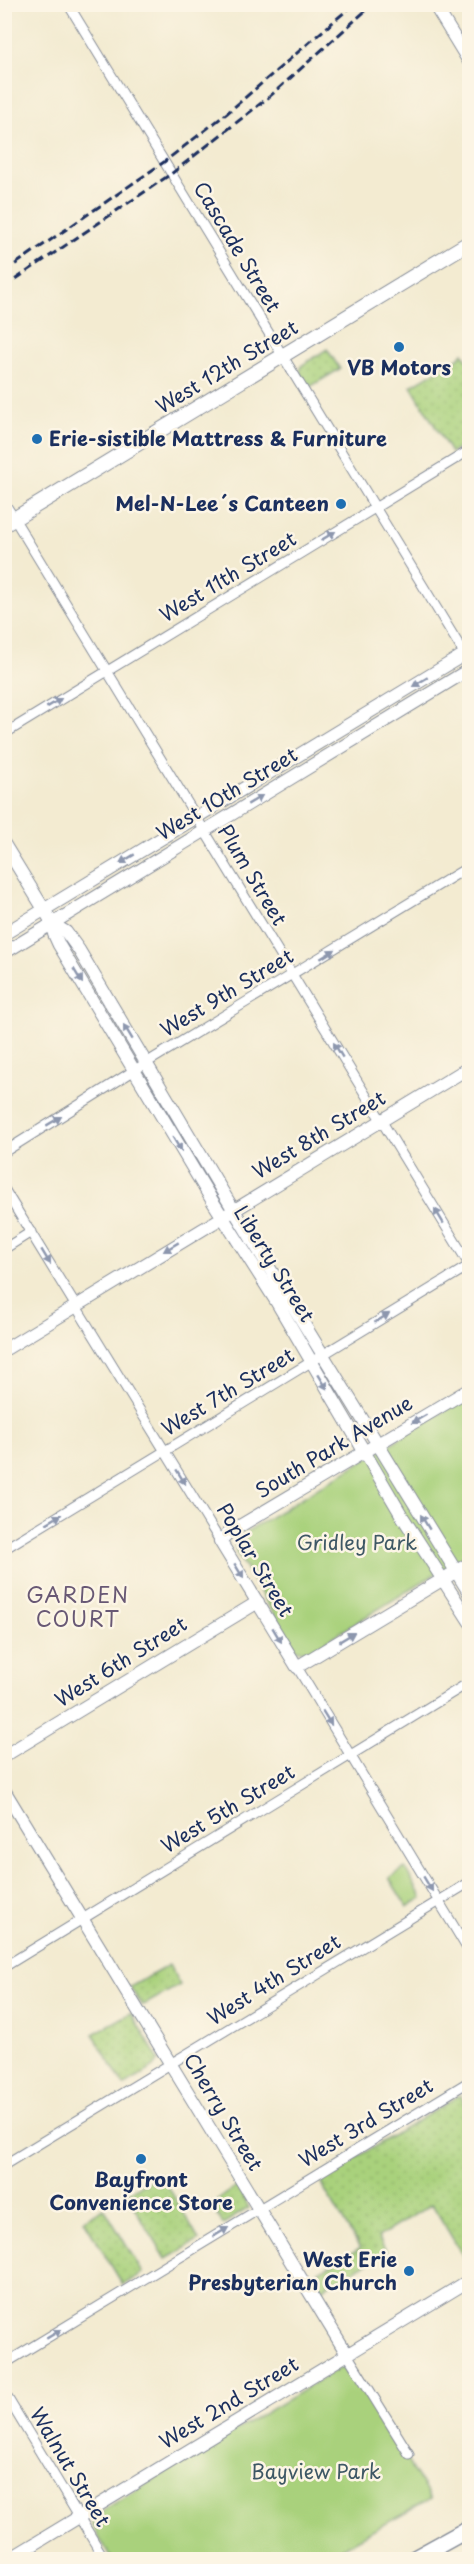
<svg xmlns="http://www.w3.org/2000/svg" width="474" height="2564" font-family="'Playpen Sans',sans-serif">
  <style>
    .grass { fill: url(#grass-dots); stroke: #62806c; stroke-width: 1.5 }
    .green { fill: #a9d17b; stroke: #62806c; stroke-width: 1.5 }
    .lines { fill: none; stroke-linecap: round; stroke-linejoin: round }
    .street-casing { stroke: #878d98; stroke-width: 11 }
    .secondary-casing { stroke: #878d98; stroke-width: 14 }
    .primary-casing { stroke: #878d98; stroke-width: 16 }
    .highway-casing { stroke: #878d98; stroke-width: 19 }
    .street { stroke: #fff; stroke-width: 9 }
    .secondary { stroke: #fff; stroke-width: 12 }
    .primary { stroke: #fff; stroke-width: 14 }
    .highway { stroke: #fff; stroke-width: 16 }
    .rail { stroke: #1b2f5e; stroke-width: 3; stroke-dasharray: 9 4.5; stroke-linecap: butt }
    .oneway { fill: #8d97ae }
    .poi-dot { fill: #1f6fb2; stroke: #fcf5e5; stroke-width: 2 }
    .labels { text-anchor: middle; stroke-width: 5; stroke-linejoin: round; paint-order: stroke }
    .street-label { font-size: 20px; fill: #1b2f5e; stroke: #fcf5e5 }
    .poi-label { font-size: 20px; font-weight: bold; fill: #1b2f5e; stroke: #fcf5e5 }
    .park-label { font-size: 20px; fill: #3e5865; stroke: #fcf5e5 }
    .neighbourhood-label { font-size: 21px; letter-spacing: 1.5px; fill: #685874; stroke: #fcf5e5 }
  </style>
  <defs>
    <pattern id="grass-dots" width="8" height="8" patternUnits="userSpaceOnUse" patternTransform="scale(1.5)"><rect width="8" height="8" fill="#a9d17b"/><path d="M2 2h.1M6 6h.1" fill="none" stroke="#91b46d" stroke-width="1.8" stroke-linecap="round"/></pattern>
  </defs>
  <rect width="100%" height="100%" fill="#fcf5e5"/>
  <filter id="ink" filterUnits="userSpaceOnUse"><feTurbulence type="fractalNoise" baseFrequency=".0167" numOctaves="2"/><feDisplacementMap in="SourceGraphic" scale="12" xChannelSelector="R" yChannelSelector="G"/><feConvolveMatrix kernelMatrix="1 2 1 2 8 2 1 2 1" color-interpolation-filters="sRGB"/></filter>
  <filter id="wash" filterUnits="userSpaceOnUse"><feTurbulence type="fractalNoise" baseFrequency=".008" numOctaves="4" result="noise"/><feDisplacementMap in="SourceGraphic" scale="24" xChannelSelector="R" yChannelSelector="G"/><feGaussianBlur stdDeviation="1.35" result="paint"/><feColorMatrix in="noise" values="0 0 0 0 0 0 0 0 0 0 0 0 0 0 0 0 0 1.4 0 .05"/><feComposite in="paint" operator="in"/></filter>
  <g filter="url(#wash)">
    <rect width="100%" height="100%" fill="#f3ebd1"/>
    <path class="grass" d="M327,349L340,369L308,388L300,374L301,366Z
      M463,353L469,363V442L451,453L411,386L460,357Z
      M169,1965L180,1985L142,2006L130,1987Z
      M131,2013L159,2060L154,2067L124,2086L93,2034Z
      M460,2095L469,2111V2266L432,2204L378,2237L387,2252L316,2292L308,2277L360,2248L319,2180Z
      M161,2174L199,2240L166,2259L126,2194Z
      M238,2186L249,2208L223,2224L211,2204Z
      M104,2208L143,2273L123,2285L84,2220Z"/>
    <path class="green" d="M469,1396V1553L309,1652L295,1649L236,1552L235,1541L239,1536Z
      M405,1868L422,1898L407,1907L389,1878Z
      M343,2366L350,2370L431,2499L321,2559H112L92,2525L95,2515Z"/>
  </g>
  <g filter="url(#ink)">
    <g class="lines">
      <defs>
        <path id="street" d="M68,4L470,663
          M4,502L470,1266
          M4,734L470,450
          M4,1152L146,1063L470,866
          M4,1189L220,1541
          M4,1249L31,1232
          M4,1549L470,1265
          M297,1667L470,1953
          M4,1967L470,1682
          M4,2165L470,1882
          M347,2354L409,2454
          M4,2364L470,2081
          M4,2392L105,2560
          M462,2533L470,2552"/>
        <path id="secondary" d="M434,4L470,63
          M4,844L53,924L54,934L59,945L213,1202L276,1301L402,1516L470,1622
          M53,924L66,932L79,950L227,1199L470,1594
          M4,934L470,651
          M4,953L470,669
          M4,1350L470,1067
          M470,1389L228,1533L220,1541L297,1667L470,1563
          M4,1756L258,1602
          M4,1790L347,2354
          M8,2560L470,2280"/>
        <path id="primary" d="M4,525L470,242"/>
        <path id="highway" d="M412,2560L470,2528"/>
      </defs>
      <use href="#street" class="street-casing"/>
      <use href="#secondary" class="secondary-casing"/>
      <use href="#primary" class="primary-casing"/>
      <use href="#highway" class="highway-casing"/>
      <use href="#street" class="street"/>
      <use href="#secondary" class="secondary"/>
      <use href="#primary" class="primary"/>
      <use href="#highway" class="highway"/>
      <path class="rail" d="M4,272L164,162L226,114L354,4
        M4,287L171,174L269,97L373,4"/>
    </g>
    <defs><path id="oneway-solid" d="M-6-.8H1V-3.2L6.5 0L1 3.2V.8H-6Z" transform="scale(1.5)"/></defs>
    <g class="oneway">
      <use href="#oneway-solid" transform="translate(328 536) rotate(-31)"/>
      <use href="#oneway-solid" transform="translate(420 682) rotate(149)"/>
      <use href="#oneway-solid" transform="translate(54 703) rotate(-31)"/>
      <use href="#oneway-solid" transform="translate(255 800) rotate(-31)"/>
      <use href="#oneway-solid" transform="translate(127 859) rotate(149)"/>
      <use href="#oneway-solid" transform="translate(328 954) rotate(-32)"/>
      <use href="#oneway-solid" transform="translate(78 976) rotate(59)"/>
      <use href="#oneway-solid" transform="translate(128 1032) rotate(-121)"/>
      <use href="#oneway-solid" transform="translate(338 1050) rotate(-121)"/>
      <use href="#oneway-solid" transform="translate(54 1121) rotate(-31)"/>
      <use href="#oneway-solid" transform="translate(177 1144) rotate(59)"/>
      <use href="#oneway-solid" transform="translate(439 1216) rotate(-121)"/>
      <use href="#oneway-solid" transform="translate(171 1247) rotate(149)"/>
      <use href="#oneway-solid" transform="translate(46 1257) rotate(59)"/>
      <use href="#oneway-solid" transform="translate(382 1318) rotate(-32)"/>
      <use href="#oneway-solid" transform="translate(323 1382) rotate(58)"/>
      <use href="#oneway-solid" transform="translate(419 1419) rotate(150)"/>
      <use href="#oneway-solid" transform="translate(181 1477) rotate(58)"/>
      <use href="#oneway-solid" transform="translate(54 1519) rotate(-31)"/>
      <use href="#oneway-solid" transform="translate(425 1522) rotate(-121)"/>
      <use href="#oneway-solid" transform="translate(239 1571) rotate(59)"/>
      <use href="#oneway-solid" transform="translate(277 1635) rotate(59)"/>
      <use href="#oneway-solid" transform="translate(347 1637) rotate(-31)"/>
      <use href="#oneway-solid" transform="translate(327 1718) rotate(58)"/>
      <use href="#oneway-solid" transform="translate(428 1884) rotate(59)"/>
      <use href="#oneway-solid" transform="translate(221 2232) rotate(-31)"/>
      <use href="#oneway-solid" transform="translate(54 2334) rotate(-31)"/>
    </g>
  </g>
  <g class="poi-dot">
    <circle cx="399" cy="347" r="6"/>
    <circle cx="37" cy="439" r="6"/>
    <circle cx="341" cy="504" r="6"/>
    <circle cx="141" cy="2159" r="6"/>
    <circle cx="409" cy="2271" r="6"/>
  </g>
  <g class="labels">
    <g class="street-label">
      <text transform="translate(237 247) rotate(59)" y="7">Cascade Street</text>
      <text transform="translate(227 367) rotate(-31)" y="7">West 12th Street</text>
      <text transform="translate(228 577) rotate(-31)" y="7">West 11th Street</text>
      <text transform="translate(227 794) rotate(-31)" y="7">West 10th Street</text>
      <text transform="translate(252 875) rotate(59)" y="7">Plum Street</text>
      <text transform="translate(227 993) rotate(-31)" y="7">West 9th Street</text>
      <text transform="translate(319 1135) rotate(-31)" y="7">West 8th Street</text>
      <text transform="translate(274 1264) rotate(58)" y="7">Liberty Street</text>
      <text transform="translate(228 1392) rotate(-31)" y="7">West 7th Street</text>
      <text transform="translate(334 1447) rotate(-31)" y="7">South Park Avenue</text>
      <text transform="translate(255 1560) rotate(59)" y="7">Poplar Street</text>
      <text transform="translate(121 1662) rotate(-32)" y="7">West 6th Street</text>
      <text transform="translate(228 1809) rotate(-31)" y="7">West 5th Street</text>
      <text transform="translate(274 1980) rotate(-32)" y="7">West 4th Street</text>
      <text transform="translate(223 2112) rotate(59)" y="7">Cherry Street</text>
      <text transform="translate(366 2123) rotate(-31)" y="7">West 3rd Street</text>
      <text transform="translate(229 2403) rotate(-31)" y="7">West 2nd Street</text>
      <text transform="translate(70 2467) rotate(59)" y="7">Walnut Street</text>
    </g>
    <g class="poi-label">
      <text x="399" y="375">VB Motors</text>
      <text x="49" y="446" text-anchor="start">Erie-sistible Mattress &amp; Furniture</text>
      <text x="329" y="511" text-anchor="end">Mel-N-Lee´s Canteen</text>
      <text x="141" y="2187">Bayfront<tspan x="141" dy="23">Convenience Store</tspan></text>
      <text x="397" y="2267" text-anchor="end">West Erie<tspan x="397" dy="23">Presbyterian Church</tspan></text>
    </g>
    <g class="park-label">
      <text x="357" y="1550">Gridley Park</text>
      <text x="316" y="2479">Bayview Park</text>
    </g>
    <g class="neighbourhood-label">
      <text x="78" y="1603">GARDEN<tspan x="78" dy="24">COURT</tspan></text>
    </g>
  </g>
  <rect width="474" height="2564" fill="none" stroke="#fcf5e5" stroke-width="24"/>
</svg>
